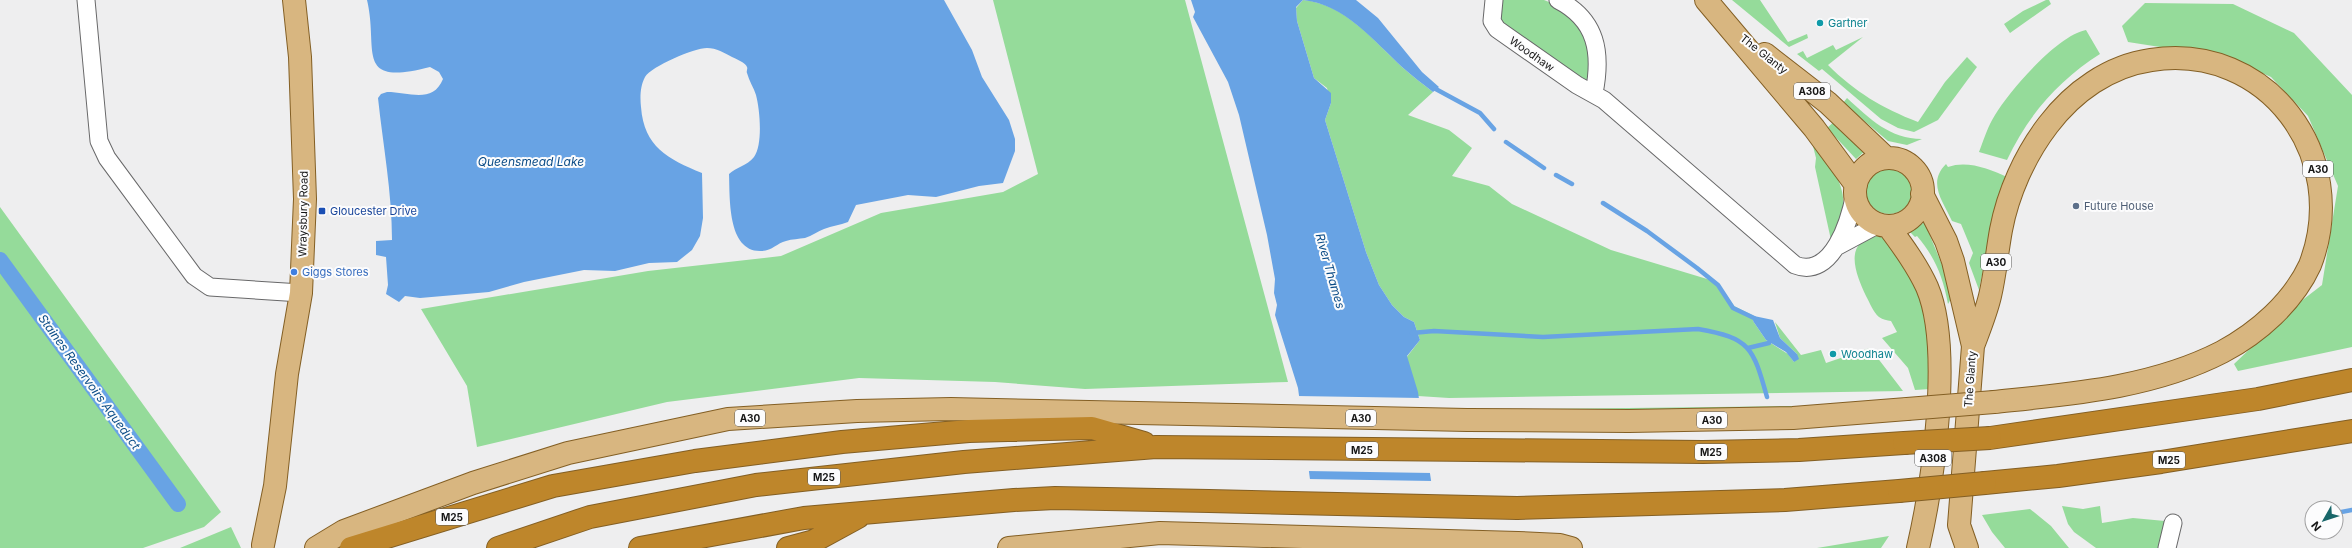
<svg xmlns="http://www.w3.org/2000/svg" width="2352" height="548" font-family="Inter,sans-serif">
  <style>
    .green { fill: #95db9a }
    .water { fill: #68a3e4 }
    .pier { fill: #eeeeef }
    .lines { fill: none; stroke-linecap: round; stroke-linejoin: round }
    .stream { stroke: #68a3e4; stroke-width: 4.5 }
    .canal { stroke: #68a3e4; stroke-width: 16 }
    .minor-casing { stroke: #686869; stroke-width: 19 }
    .major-casing { stroke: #835f24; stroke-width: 24 }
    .highway-casing { stroke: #835f24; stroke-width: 24 }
    .minor { stroke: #fff; stroke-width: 17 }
    .major { stroke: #d8b680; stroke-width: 22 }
    .highway { stroke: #be862b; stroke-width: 22 }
    .major-bridge-casing { stroke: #835f24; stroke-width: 24; stroke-linecap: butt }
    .highway-bridge-casing { stroke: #835f24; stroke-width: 24; stroke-linecap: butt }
    .major-bridge { stroke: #d8b680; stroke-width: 22 }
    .highway-bridge { stroke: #be862b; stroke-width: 22 }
    .culture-dot { fill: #0f9aa8; stroke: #fcfcfd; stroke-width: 1.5 }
    .service-dot { fill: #5c6f8a; stroke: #fcfcfd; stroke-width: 1.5 }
    .transit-dot { fill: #1a4fb4; stroke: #fcfcfd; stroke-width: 1.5 }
    .shop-dot { fill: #3f7fe0; stroke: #fcfcfd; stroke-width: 1.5 }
    .labels { text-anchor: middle; stroke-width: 4; stroke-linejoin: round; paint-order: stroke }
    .shield { fill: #fcfcfd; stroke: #5b5b5b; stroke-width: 1 }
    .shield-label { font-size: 10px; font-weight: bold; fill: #161616 }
    .culture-label { font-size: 11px; fill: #0d838f; stroke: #fcfcfd; text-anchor: start }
    .street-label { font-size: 11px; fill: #161616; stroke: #fcfcfd }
    .service-label { font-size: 11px; fill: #4e5e75; stroke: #fcfcfd; text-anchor: start }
    .transit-label { font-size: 11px; fill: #164399; stroke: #fcfcfd; text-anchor: start }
    .shop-label { font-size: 11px; fill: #366cbe; stroke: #fcfcfd; text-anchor: start }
    .water-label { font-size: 12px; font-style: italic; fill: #0b4c87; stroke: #fcfcfd }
  </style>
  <rect width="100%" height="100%" fill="#eeeeef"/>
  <path class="green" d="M993,0H1185L1288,382L1085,389L995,382L859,378L667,402L477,447L467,386L421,309L648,271L781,256L881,213L1003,192L1038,174Z
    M1303,0C1345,4 1373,40 1402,67C1412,76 1423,84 1433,92L1408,115L1449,130L1472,148L1452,176L1489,186L1512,204L1611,250L1717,282L1734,306L1754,316L1753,321L1766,340L1788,354L1794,362L1797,354L1780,338L1775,322L1801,355L1821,350L1826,363L1870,348L1903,391L1449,398L1418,396L1406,358L1420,340L1414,322L1404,317L1392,305L1379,285L1366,252L1325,120L1331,103L1327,88L1314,78L1297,21L1296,8Z
    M1502,0H1544L1554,4L1576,20L1591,53L1589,79L1582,80L1500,21Z
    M1732,0H1760L1788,42L1807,34L1808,38L1789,47Z
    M2046,0H2049L2051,4L2010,33L2004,24L2023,11Z
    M2145,3L2233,4L2294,33L2352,95V347L2238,371L2234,364L2296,305L2322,285L2338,186L2308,116L2271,77L2214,52L2160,47L2128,42L2122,26Z
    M2086,30L2100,54C2059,80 2028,115 2007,160L1979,152C1984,139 1988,126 1995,115C2010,90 2058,35 2086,30Z
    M1863,37L1828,65C1855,92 1882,108 1918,122L1945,82L1967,57L1977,67L1938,120L1914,132L1898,128L1881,119L1822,69L1819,71L1797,54L1803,51L1807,58L1833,45L1836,50Z
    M1847,98C1870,119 1890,139 1922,139L1907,145L1888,141L1843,103Z
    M1836,120L1866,150L1856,159L1827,128Z
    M1812,142C1829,162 1849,187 1842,214C1840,223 1835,232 1831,240L1815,167L1816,158Z
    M1946,164L1948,167C1967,160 1990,169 2007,177L1995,211L1979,290L1969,263L1973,253L1961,224L1952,221C1943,201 1927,183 1946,164Z
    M1866 191a23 23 0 1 1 46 0a23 23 0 1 1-46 0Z
    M0,207L221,512L204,527L143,548H0Z
    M1926,221L1931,229L1928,231L1945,272L1951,299L1948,304C1943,277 1935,257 1917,236L1915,237L1910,232Z
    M1877,236L1884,238L1901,256L1926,310L1930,389L1915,390L1908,368L1882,338L1897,332L1891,321C1887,320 1883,320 1879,317C1873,312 1870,303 1866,296C1856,275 1842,241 1877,236Z
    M1792,406L1794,407L1541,413V409Z
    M2062,506L2083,509L2100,506L2102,523L2133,518L2165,521L2163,548H2096L2074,532L2068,524Z
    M2030,509L2051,526L2069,548H2005L1992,532L1982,515Z
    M231,527L241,548H180Z
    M1889,536L1881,548H1817Z"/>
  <path class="water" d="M367,0H944L972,50L982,77L1009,120L1015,139V151L1003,183L979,186L936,197L908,195L856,205L848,222C840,225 832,226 824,229C818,231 812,236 805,238C799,239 792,239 786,241C777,243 772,251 761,251C727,252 730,197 729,174C736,167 747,166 754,157C763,145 760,110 756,95C754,88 749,81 747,73C746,71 748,69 747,67C746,63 736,59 732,57C725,53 716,48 707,48C694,48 652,66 645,77C640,86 640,98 641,107C644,147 668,159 702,173L703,218L700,236L692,250L677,262L649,263L615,271L584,270L524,282L489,292L420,298L405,296L399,302L386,294L388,285L386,257L376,255V241L392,240C392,192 383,145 378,98L381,94L387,92C409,92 433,104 443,79L439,72L430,67C353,87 379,50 367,0Z
    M1191,0H1356L1378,18L1422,72L1439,87L1433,92C1423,84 1412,76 1402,67C1374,41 1344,4 1303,0L1296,7L1297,21L1314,78L1331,93V103L1325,120L1366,252L1379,285L1392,305L1404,317L1414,322L1420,340L1407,356L1418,392L1441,548H1319L1298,388L1275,315L1277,305L1274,293L1275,279L1267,235L1239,115L1228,82L1193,17L1195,12Z
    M1754,316L1773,320L1780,338L1797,354L1799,359L1794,362L1786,352L1766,340L1753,321Z"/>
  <path class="pier" d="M1297,396L1421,398L1432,473L1307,471Z
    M1308,479L1433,481L1443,548H1317Z"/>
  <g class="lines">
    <path class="stream" d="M1432,87L1480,113L1494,129
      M1506,142L1544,168
      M1556,175L1572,184
      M1603,203L1647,231L1697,268L1718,285L1733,308L1754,318
      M1412,333L1434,331L1543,337L1698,329C1750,338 1753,347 1767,397
      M1748,348L1769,343
      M2336,513L2352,510"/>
    <path class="canal" d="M0,260L178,504"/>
    <defs>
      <path id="minor" d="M86,0L99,141L107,158L194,276L210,287L301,293
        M1494,0L1492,21L1497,29L1577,85L1604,100L1795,265C1833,280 1850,219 1855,193
        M1558,0C1597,20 1602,53 1594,93
        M1838,246L1879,224
        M2167,548L2173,523"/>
      <path id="major" d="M1706,0L1814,128L1856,185
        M1765,54L1828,103L1886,158
        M1855 192a34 34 0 1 1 68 0a34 34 0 1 1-68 0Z
        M1922,194L1946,241L1953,261L1973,346L1959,525L1967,548
        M1888,226C1902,245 1917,265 1927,287C1953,348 1933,483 1918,548
        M1973,346C1979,330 1986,313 1990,296C1995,275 1997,252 2001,230C2008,193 2025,155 2048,125C2073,92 2109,66 2151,60C2267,42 2352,156 2310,265C2293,302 2258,333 2222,352C2152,388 2071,394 1994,402
        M263,545L275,486L287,374L301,293L305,199L300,57L294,0
        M316,548L344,531L473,483L568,453L728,419L857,411L951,409L1467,420L1629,421L1793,418L1907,409
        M1009,548L1160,533L1518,543L1560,545L1571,548"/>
      <path id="highway" d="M1990,438L2258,399L2352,380
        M1985,483L2058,476L2161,462L2352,431
        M351,548L553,486L695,461L842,442L969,431L1092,428L1144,443
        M498,548L590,517L756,485L964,462L1156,447L1703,452L1799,450L1904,443
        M640,548L804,518L1014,500L1055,498L1209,501L1517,508L1785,500L1899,491
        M788,548L814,541L858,517"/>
    </defs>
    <use href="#minor" class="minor-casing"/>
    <use href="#major" class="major-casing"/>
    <use href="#highway" class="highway-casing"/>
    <use href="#minor" class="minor"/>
    <use href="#major" class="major"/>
    <use href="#highway" class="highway"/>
    <defs>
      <path id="major-bridge" d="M1907,409L1994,402"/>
      <path id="highway-bridge" d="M1904,443L1990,438
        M1899,491L1985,483"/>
    </defs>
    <use href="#major-bridge" class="major-bridge-casing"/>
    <use href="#highway-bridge" class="highway-bridge-casing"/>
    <use href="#major-bridge" class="major-bridge"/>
    <use href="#highway-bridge" class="highway-bridge"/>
  </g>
  <g class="culture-dot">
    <circle cx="1820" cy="23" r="4"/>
    <circle cx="1833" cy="354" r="4"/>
  </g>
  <circle class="service-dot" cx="2076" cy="206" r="4"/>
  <rect class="transit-dot" x="318" y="207" width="8" height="8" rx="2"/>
  <circle class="shop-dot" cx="294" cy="272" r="4"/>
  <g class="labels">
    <g class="shield">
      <rect x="1794" y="83" width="36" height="16" rx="3"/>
      <rect x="2303" y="161" width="30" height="16" rx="3"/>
      <rect x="1981" y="254" width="30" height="16" rx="3"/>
      <rect x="735" y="410" width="30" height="16" rx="3"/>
      <rect x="1346" y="410" width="30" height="16" rx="3"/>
      <rect x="1697" y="412" width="30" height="16" rx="3"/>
      <rect x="1346" y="442" width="32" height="16" rx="3"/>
      <rect x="1695" y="444" width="32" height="16" rx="3"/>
      <rect x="1915" y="450" width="36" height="16" rx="3"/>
      <rect x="2153" y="452" width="32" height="16" rx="3"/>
      <rect x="808" y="469" width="32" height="16" rx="3"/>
      <rect x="436" y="509" width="32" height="16" rx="3"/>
    </g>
    <g class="shield-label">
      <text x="1812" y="95">A308</text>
      <text x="2318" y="173">A30</text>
      <text x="1996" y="266">A30</text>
      <text x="750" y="422">A30</text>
      <text x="1361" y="422">A30</text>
      <text x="1712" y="424">A30</text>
      <text x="1362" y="454">M25</text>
      <text x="1711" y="456">M25</text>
      <text x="1933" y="462">A308</text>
      <text x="2169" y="464">M25</text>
      <text x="824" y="481">M25</text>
      <text x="452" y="521">M25</text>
    </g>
    <g class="culture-label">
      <text x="1828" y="27">Gartner</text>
      <text x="1841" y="358">Woodhaw</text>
    </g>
    <g class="street-label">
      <text transform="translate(1532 54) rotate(35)" y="4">Woodhaw</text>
      <text transform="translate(1764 54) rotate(38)" y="4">The Glanty</text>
      <text transform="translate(303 214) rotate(-89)" y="4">Wraysbury Road</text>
      <text transform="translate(1970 379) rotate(-86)" y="4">The Glanty</text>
    </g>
    <g class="service-label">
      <text x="2084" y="210">Future House</text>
    </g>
    <g class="transit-label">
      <text x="330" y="215">Gloucester Drive</text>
    </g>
    <g class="shop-label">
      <text x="302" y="276">Giggs Stores</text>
    </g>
    <g class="water-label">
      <text x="531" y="166">Queensmead Lake</text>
      <text transform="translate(1330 271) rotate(74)" y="4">River Thames</text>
      <text transform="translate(89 382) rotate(54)" y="4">Staines Reservoirs Aqueduct</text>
    </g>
  </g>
  <g transform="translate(2324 520) rotate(231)"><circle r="19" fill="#fcfcfd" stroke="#a0a0a1"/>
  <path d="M0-3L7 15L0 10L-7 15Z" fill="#186669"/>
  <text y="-6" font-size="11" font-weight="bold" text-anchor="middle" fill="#161616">N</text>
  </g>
</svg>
